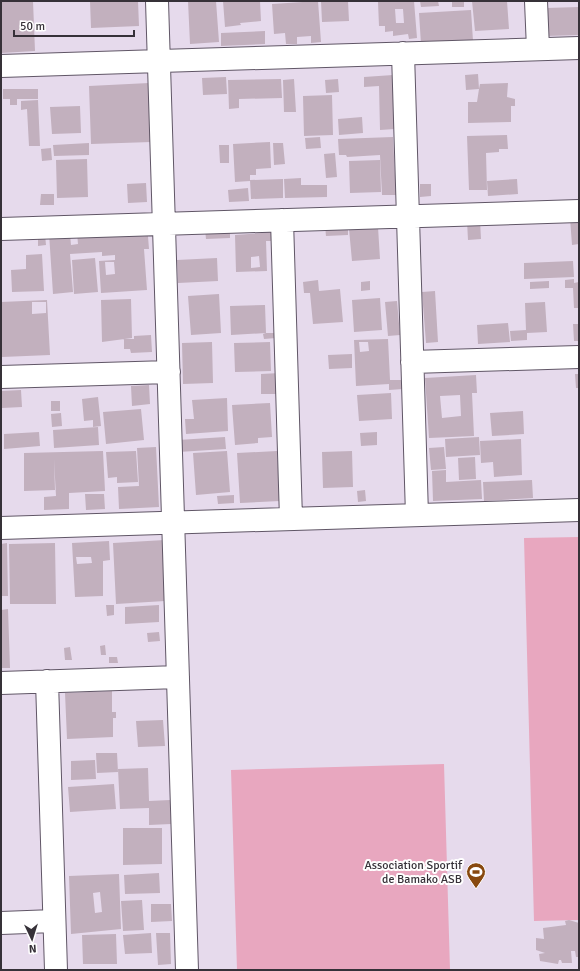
<svg xmlns="http://www.w3.org/2000/svg" width="580" height="971" font-family="Signika,sans-serif">
  <style>
    .green { fill: #e8a7bf }
    .building { fill: #c2b0be; fill-rule: evenodd }
    .lines { fill: none; stroke-linecap: round; stroke-linejoin: round }
    .minor-casing { stroke: #605666; stroke-width: 24 }
    .minor { stroke: #fff; stroke-width: 22 }
    .labels { text-anchor: middle; stroke-width: 4; stroke-linejoin: round; paint-order: stroke }
    .poi-label { font-size: 12px; fill: #363138; stroke: #fff; text-anchor: end }
  </style>
  <rect width="100%" height="100%" fill="#e6daec"/>
  <path class="green" d="M579,537V920L534,921L524,538Z
    M444,764L450,970H237L231,770Z"/>
  <path class="building" d="M1,1H33L35,51L1,53Z
    M90,1H138L139,26L91,28Z
    M188,1H216L219,42L190,44Z
    M223,1H260L261,21L240,23L241,25L225,27Z
    M318,1L321,42L311,43V36L297,37V44H286L285,33L274,34L272,4Z
    M321,1H348L349,21L322,22Z
    M395,1H414L417,38L409,39L408,34L393,36V31L385,32V26H379L378,2ZM395,9H403L404,23H396Z
    M420,1H438L439,6L421,7Z
    M452,1H464V7H452Z
    M472,1H507L509,29L475,31Z
    M579,7V35L547,36L546,8Z
    M471,10L473,41L421,44L419,13Z
    M265,31V44L221,46V33Z
    M478,74L479,89L480,84L508,83L507,97L515,99V106H511V122L468,123V102H477L479,89L466,90L465,75Z
    M393,75L395,129L380,130L379,86L364,87V77Z
    M226,77L227,94L203,95L202,78Z
    M281,79L282,98L239,99V108L229,109L228,80Z
    M294,79L296,112H284L283,80Z
    M338,79L339,92L326,93L325,80Z
    M149,83L151,142L91,144L89,86Z
    M3,89H38V99H17V105H10V99H3Z
    M332,95L333,135L304,136L303,96Z
    M38,100L40,146H29L27,109L21,110V101Z
    M80,106L81,133L52,134L50,107Z
    M362,117L363,133L339,135L338,119Z
    M507,135L508,149H499V152L486,153L487,190H469L467,136Z
    M320,137L321,148L306,149L305,138Z
    M393,137L390,142L393,137L396,195H382L380,155L347,157L346,155H339L338,139Z
    M270,142L271,168L256,169V175H250V181L235,182L233,144Z
    M89,143V155L54,156L53,145Z
    M273,143H283L285,164L274,165Z
    M219,145H229V163H220Z
    M51,148L52,160L42,161L41,149Z
    M335,153L337,177L326,178L324,154Z
    M87,159L88,197L57,198L56,160Z
    M380,160L381,192L350,193L349,161Z
    M301,178V185H327V197L285,198L284,179Z
    M283,179V198L251,199L250,180Z
    M517,179L518,194L488,196L487,181Z
    M146,183L147,202L128,203L127,184Z
    M420,184H431V196L420,197Z
    M248,188L249,201L229,202L228,190Z
    M41,194H54V205H40Z
    M579,217V244L572,245L570,218Z
    M480,220L481,239L468,240L467,221Z
    M147,224L149,249H144L147,290L101,293L99,261L115,260V255L102,256V252L70,254L73,292L53,294L49,233ZM77,233L78,244L71,245L70,234ZM105,262H114L115,274L106,275Z
    M348,225V235L326,236L325,226Z
    M262,226H272L273,241H266L267,271L236,272L235,235L262,233ZM259,256L260,267L251,268V257Z
    M230,227V238L206,239L205,229Z
    M378,227L380,259L352,261L349,229Z
    M38,235H45L46,245L38,246Z
    M42,254L44,291L12,292L11,270L26,269V255Z
    M95,258L98,292L74,294L72,260Z
    M217,258L218,281L178,283L177,260Z
    M573,261L574,277L524,279V263Z
    M574,279V283L579,282V308H574L573,288H565V280Z
    M318,280L319,291L340,289L343,322L313,324L310,293H304L303,282Z
    M370,281V290L361,291V282Z
    M549,281V288L530,289V282Z
    M435,291L438,342L426,343L422,292Z
    M219,294L221,333L191,335L188,296Z
    M380,298L382,330L354,332L352,300Z
    M131,299L132,338L102,342L101,300Z
    M47,300L50,355L2,357L1,302ZM32,302H46V313L32,314Z
    M397,301L400,335L388,336L385,302Z
    M545,302L547,332L527,333V340L511,341L510,331L526,330L525,303Z
    M265,305L266,333L231,335L230,306Z
    M508,323L510,342L478,344L477,325Z
    M573,324H579V341H574Z
    M266,333H276V338L264,339L263,334Z
    M151,335L152,352L131,353L130,349H124V339H134V336Z
    M388,339L390,380H403V389L389,390V384L356,386L354,340ZM359,342H368L369,351L360,352Z
    M212,342L213,383L183,384L182,343Z
    M270,342L271,371L235,372L234,343Z
    M352,354V368L329,369L328,355Z
    M280,373V394H261V374Z
    M575,374H579V388H576Z
    M476,375L477,393H472L474,436L429,438L425,378ZM460,395L461,416L442,418L440,396Z
    M149,385L150,404L132,406L131,386Z
    M21,390L22,407L2,408L1,391Z
    M391,393L392,419L359,421L357,395Z
    M98,397L101,426L93,427V420L84,421L82,399Z
    M227,398L228,431L186,434L185,419H194L192,400Z
    M51,401H60V411H51Z
    M270,403L272,437L258,438V443L235,445L232,405Z
    M141,409L144,440L106,444L103,412Z
    M523,411L524,434L492,436L490,413Z
    M61,413L62,426L52,427L51,414Z
    M98,427L99,445L54,448L53,430Z
    M39,432L40,446L4,449V434Z
    M377,432V445L361,446L360,433Z
    M225,437L226,449L178,452V440Z
    M479,437L480,455L446,457L445,439Z
    M521,439L522,475L494,477L493,462L481,463L480,441Z
    M156,447L159,507L119,509L118,487L139,486L137,448Z
    M444,447L446,469L431,470L429,448Z
    M103,451L105,491L69,493V509L44,510V497L56,496L54,459L55,490L24,491V453Z
    M136,451L138,482L117,483V477L108,478L106,452Z
    M227,451L230,492L196,495L193,453Z
    M277,451L280,501L240,503L237,453Z
    M352,451L353,487L323,488L322,452Z
    M475,457L476,479L459,480L458,458Z
    M446,470V482L481,480L482,499L433,501L432,471Z
    M532,480L533,498L484,501L483,482Z
    M365,490L366,501L358,502L357,491Z
    M85,494H104L105,509L86,510Z
    M234,495V503L218,504L217,496Z
    M165,540L166,562L163,563L165,601L116,604L113,543Z
    M109,541L110,560L103,561V596L75,597L72,543ZM76,557H91L92,563L77,564Z
    M7,543L8,596H1V544Z
    M55,543L56,604H10L9,544Z
    M106,605H114V615L107,616Z
    M159,605V622L125,624V607Z
    M8,609L10,668H1V610Z
    M159,632L160,641L148,642L147,633Z
    M105,645L106,655H101L100,646Z
    M70,647L72,660H65L64,648Z
    M109,657H117L118,663H109Z
    M112,691V712H116V718H113V737L67,739L65,693Z
    M163,720L165,746L138,747L136,721Z
    M96,753H117L118,772L97,773Z
    M95,760L96,779L71,780V761Z
    M148,768L149,801L170,800L171,824L149,825V808L120,809L118,769Z
    M114,784L116,809L70,812L68,787Z
    M123,828H162V864L123,865Z
    M159,873L160,893L125,894L124,875Z
    M119,874L121,929L71,934L69,876ZM100,892L102,912L95,913L93,893Z
    M142,900L144,930L123,931L121,901Z
    M151,904H171L172,921L151,922Z
    M569,920L579,923V957H576L575,951H571L572,963H562L561,960H559L558,964L540,961L539,954L545,953L536,950V938L544,939L543,928L566,925L565,921Z
    M151,933L152,953L125,954L123,935Z
    M156,933H170L171,964L158,965Z
    M116,934L117,964H83L82,935Z"/>
  <g class="lines">
    <defs>
      <path id="minor" d="M157,1L187,970
        M536,1L538,49
        M403,53L417,515
        M1,66L579,48
        M282,220L291,519
        M1,229L579,211
        M412,362L579,357
        M1,377L169,372
        M1,528L579,510
        M47,681L56,970
        M1,683L178,677
        M1,923L54,921"/>
    </defs>
    <use href="#minor" class="minor-casing"/>
    <use href="#minor" class="minor"/>
  </g>
  <defs>
    <symbol id="stadium-pin" viewBox="-11 -11 22 30"><path d="M0 17L-7.5 6A9.5 9.5 0 1 1 7.5 6Z" fill="#88490f" stroke="#fff"/><path d="M0-5a6.5 5 0 1 0 0 10a6.5 5 0 1 0 0-10ZM-3.5-1.8h7v3.6h-7Z" fill="#fff"/></symbol>
  </defs>
  <g fill-rule="evenodd">
    <use href="#stadium-pin" x="465" y="861" width="22" height="30"/>
  </g>
  <g class="labels">
    <g class="poi-label">
      <text x="462" y="869">Association Sportif<tspan x="462" dy="14">de Bamako ASB</tspan></text>
    </g>
  </g>
  <rect width="580" height="971" fill="none" stroke="#363138" stroke-width="4"/>
  <g transform="translate(32 939) rotate(176)" stroke="#ffffff" stroke-width="3" paint-order="stroke">
  <path d="M0-3L7 15L0 10L-7 15Z" fill="#363138"/>
  <text y="-6" font-size="11" font-weight="bold" text-anchor="middle" fill="#363138">N</text>
  </g>
  <path d="M14 30v6h120v-6" fill="none" stroke="#363138" stroke-width="2"/>
  <text x="20" y="30" font-size="12" fill="#363138" stroke="#ffffff" stroke-width="3" paint-order="stroke">50 m</text>
</svg>
